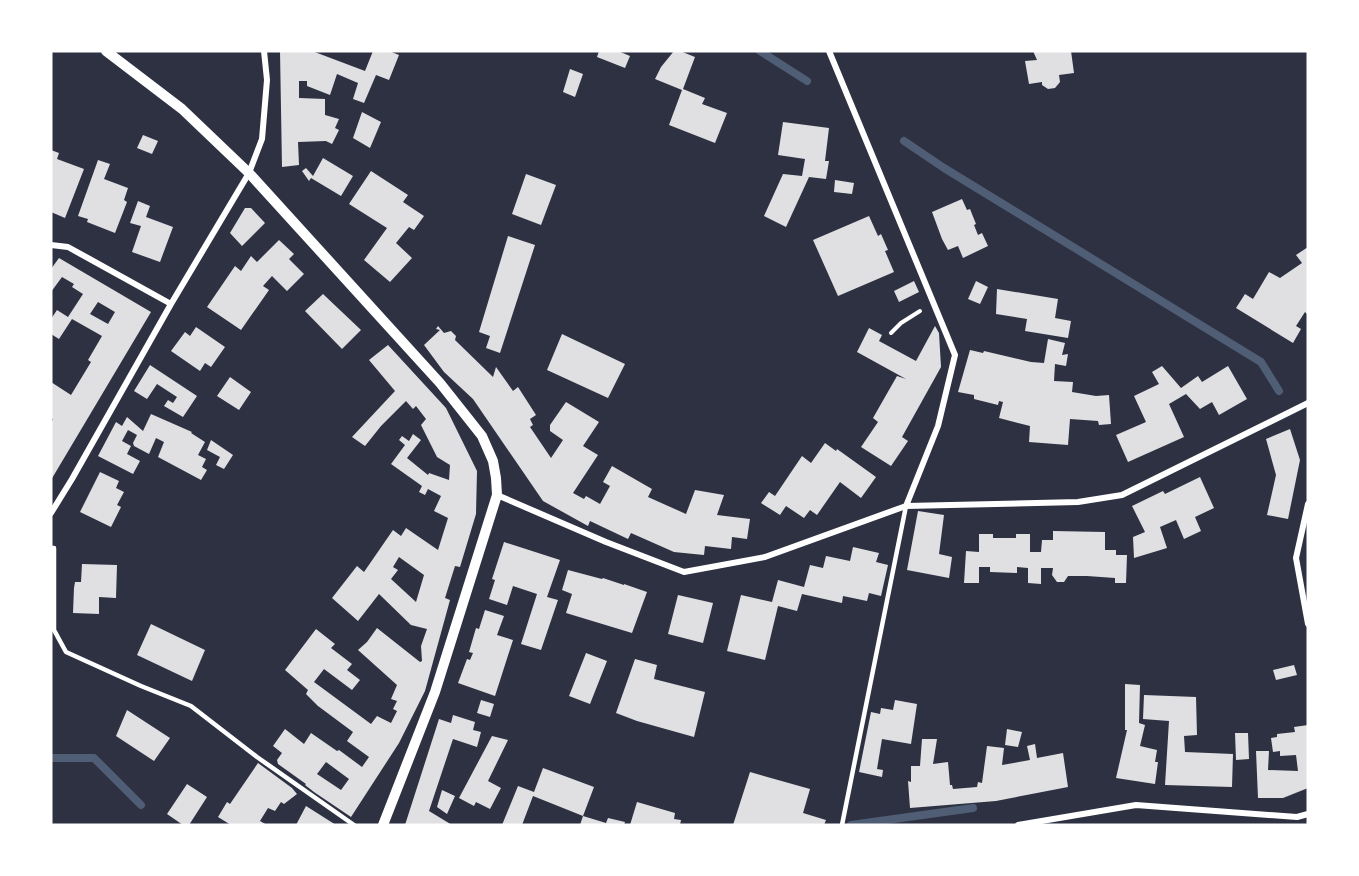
<svg xmlns="http://www.w3.org/2000/svg" width="1359" height="876" font-family="'Source Sans 3',sans-serif">
  <style>
    .lines { fill: none; stroke-linecap: round; stroke-linejoin: round }
    .stream { stroke: #4f5d75; stroke-width: 8 }
    .building { fill: #e0e0e3; fill-rule: evenodd }
    .path { stroke: #fff; stroke-width: 4 }
    .service { stroke: #fff; stroke-width: 4.5 }
    .minor { stroke: #fff; stroke-width: 6 }
    .tertiary { stroke: #fff; stroke-width: 10 }
  </style>
  <rect width="100%" height="100%" fill="#2d3142"/>
  <g class="lines">
    <path class="stream" d="M760,51L807,81
      M904,141L944,168L1261,362L1279,391
      M51,758H94L141,805
      M851,825L973,808"/>
  </g>
  <path class="building" d="M280,51H312L365,71L373,51H389L399,55L389,80L376,75L364,103L353,99L358,83L337,74L330,95L307,86V81H299V98L325,99V115L339,119L335,128L339,130L332,144L326,141L298,142L299,165L282,167Z
    M599,51H618L630,56L625,68L597,57Z
    M674,51H680L695,57L683,89L705,98L702,104L727,113L715,143L669,125L682,90L655,79L661,67Z
    M1033,51H1071L1074,73L1059,75L1060,82L1055,88L1048,89L1042,85V82L1029,84L1025,61L1037,60Z
    M570,69L583,74L575,97L563,92Z
    M362,112L381,122L370,148L353,138Z
    M783,122L829,128L825,161H829L826,179L809,177L786,227L764,216L783,174L802,176L805,159L778,155Z
    M143,135L158,141L152,154L137,148Z
    M51,150L59,153L57,159L84,169L65,218L51,212Z
    M323,158L353,176L341,196L311,178L309,181L302,171L306,168L313,176Z
    M98,160L110,164L104,179L128,188L124,200L127,202L115,233L87,222L88,219L78,216Z
    M371,171L408,195L403,202L424,216L414,230L409,227L396,243L412,258L390,282L364,260L387,228L349,204Z
    M526,174L556,185L541,225L512,214Z
    M835,180L854,183L852,194L834,192Z
    M962,199L967,210L970,209L976,224L974,225L978,235L982,233L988,246L963,258L958,246L948,250L942,239L932,212Z
    M138,201L150,206L146,217L173,227L160,262L132,252L141,226L130,223Z
    M245,208H251L265,223L242,246L230,233Z
    M869,216L878,236L881,234L888,250L885,251L894,272L838,296L813,240Z
    M508,236L535,245L500,353L486,348L490,336L479,332Z
    M279,240L294,254L289,259L304,274L287,291L272,276L263,286L269,290L241,330L207,307L235,266L241,271L251,256L257,262Z
    M1308,247V315L1305,312L1296,326L1301,329L1293,343L1236,308L1245,294L1253,299L1269,272L1280,278L1302,263L1296,255Z
    M59,258L151,312L51,480V423L53,419L51,418V382L71,395L91,362L88,360L102,336L72,319L59,339L51,334V319L57,310L68,317L83,294L72,287L74,284L62,277L51,292V269ZM98,302L115,312L108,324L90,314Z
    M914,281L919,292L899,302L894,291Z
    M976,281L988,287L980,304L968,299Z
    M997,289L1058,299L1055,318L1071,321L1068,338L1025,331L1027,319L996,314Z
    M323,294L361,330L342,349L305,311Z
    M438,326L444,333L451,331L456,336L455,340L493,377L496,367L513,391L518,387L536,415L530,419L533,425L530,427L551,458L563,440L550,431V425L566,402L599,422L583,446L598,455L573,493L584,499L586,496L600,504L610,486L603,482L612,466L652,489L648,497L686,514L695,490L724,495L717,515L750,519L747,539L732,537L731,549L705,546L704,555L674,552L631,533L628,539L590,521L588,526L543,501L473,399L444,372L424,345L440,330L436,329Z
    M935,326L939,333L941,367L902,437L908,441L891,466L861,447L878,422L873,418L897,376L906,379L857,352L869,328L882,335L879,341L916,361Z
    M196,327L225,347L211,367L205,363L200,371L171,351L185,332L190,336Z
    M562,334L625,364L608,398L547,370Z
    M1048,339L1065,343L1062,355L1068,354L1066,366L1055,364L1054,381L1073,382L1072,392L1096,396L1109,395L1111,424L1099,425L1098,421L1070,419L1068,445L1029,442L1030,426L999,418L1003,402L999,401L998,405L974,399V395L958,392L970,350L983,353L984,351L1031,362L1044,363Z
    M388,345L446,408L477,471L476,514L460,567L455,566L445,598L450,600L425,691L399,743L351,817L314,792L305,785L306,784L278,764L277,760L282,753L273,746L285,729L304,744L311,733L337,751L339,750L362,767L369,757L347,741L353,732L318,706L306,694L308,690L285,670L316,629L335,644L331,648L352,664L347,670L360,680L352,690L324,669L314,682L371,724L377,716L391,723L397,711L393,709L397,701L391,699L397,685L358,650L367,642L377,628L420,662L422,661L421,646L427,629L411,625L379,594L358,621L332,598L357,566L364,572L393,530L401,536L406,528L438,550L448,518L434,511L441,496L428,489L425,495L419,492L422,486L391,464L405,445L399,440L402,436L409,441L413,434L421,440L407,458L428,475L429,473L449,480L450,465L437,457L421,425L426,419L416,406L413,409L406,401L381,426L365,446L352,437L395,391L369,360ZM399,557L424,575L416,602L391,579L398,570L393,567ZM326,762L349,779L341,790L317,774Z
    M150,365L197,396L183,417L164,406L168,400L173,403L177,397L157,384L147,399L134,391Z
    M1162,366L1181,388L1198,376L1202,382L1228,366L1247,399L1219,415L1212,402L1200,409L1186,394L1169,404L1184,437L1128,462L1116,435L1146,422L1134,396L1159,384L1152,372Z
    M230,377L251,392L239,410L217,396Z
    M151,414L192,432L191,433L205,442L198,455L206,459L202,467L207,470L201,480L158,457L164,442L156,438L149,454L134,446L133,443L137,435L128,430L122,441L131,446L127,454L140,461L133,474L98,456L116,422L122,426L127,417L143,431Z
    M1290,429L1300,460L1288,519L1267,515L1276,475L1266,439Z
    M211,440L233,455L224,469L216,465L220,457L207,450Z
    M825,443L836,451L837,449L876,477L861,498L840,482L817,515L810,510L804,518L786,506L780,515L761,503L769,492L775,496L802,456L811,463Z
    M100,472L119,481L116,488L124,492L117,505L121,507L111,527L80,512Z
    M1200,477L1214,508L1195,517L1201,531L1184,539L1176,520L1160,527L1167,548L1134,558L1133,537L1145,532L1132,506L1163,491L1165,494Z
    M918,511L944,515L939,554L952,557L949,578L907,570Z
    M1053,531L1105,532V550H1116V555H1127L1126,583H1115V578L1087,576H1068L1064,582H1057L1052,575L1053,568H1041V584L1028,583V568L1017,567V573L990,572V567H979V583H964L966,551L979,552V534H993V538H1016V534H1030V552H1041L1042,540H1053Z
    M504,542L560,560L547,597L558,600L541,650L521,644L537,594L513,586L507,605L489,599L495,580L492,579Z
    M853,547L879,553L876,562L888,565L881,596L869,593L867,601L843,596L842,603L802,594L797,611L778,606L765,660L727,651L741,595L772,602L778,580L804,587L810,565L823,568L826,556L850,561Z
    M82,564L117,565L116,598L99,597V614L73,613L74,588L75,582H81Z
    M568,570L602,579L603,578L624,585V584L647,592L632,633L566,613L572,594L562,590Z
    M678,595L713,603L703,643L668,634Z
    M485,610L504,616L497,635L513,640L495,696L458,683L467,659L470,660L473,653L469,652L476,628L479,629Z
    M151,624L205,650L192,681L137,655Z
    M586,653L607,661L590,704L569,696Z
    M635,659L657,665L654,679L705,692L694,737L637,721L616,713Z
    M1294,665L1297,675L1276,680L1273,670Z
    M1125,684L1140,685L1139,723L1145,725L1140,746L1157,750L1155,762H1158L1155,784L1116,778L1127,730H1125Z
    M1144,695L1196,697L1197,735L1184,736L1185,752L1233,754L1232,787L1165,785L1169,721L1143,719Z
    M481,700L494,704L490,717L477,713Z
    M895,700L917,704L911,744L882,739L877,769L883,770L882,777L859,772L871,712L880,714L881,708L893,710Z
    M127,710L170,738L154,761L116,736Z
    M453,715L475,722L473,730L481,732L477,747L453,739L429,811L452,825H405L439,719L451,723Z
    M1308,725V788L1283,798H1258L1256,751H1269L1268,770L1298,771L1296,755L1280,756V751L1273,752L1271,738L1277,737V734L1295,732L1294,727Z
    M1007,729L1022,732L1018,747L1005,745Z
    M1235,733H1248L1249,759L1236,760Z
    M492,736L508,740L488,781L501,788L490,809L476,802L474,806L459,798Z
    M922,739H937L933,764L948,762L950,785H952L953,789L977,787L978,782L982,783L987,746L1004,748L1002,765L1030,760L1027,746L1035,744L1037,758L1063,753L1068,787L996,801L910,808L908,781L911,782V766H920Z
    M258,763L292,788L297,794L284,804L281,802L275,811L268,808L260,821L267,825H231L218,817L227,802L230,804Z
    M543,768L594,787L583,816L533,796L522,825H502L518,786L534,792Z
    M750,772L810,789L803,813L826,820L824,825H733Z
    M187,784L207,797L189,825H183L167,814Z
    M442,790L455,796L447,814L437,807Z
    M637,802L675,813L674,819L681,820L680,825H630Z
    M306,806L336,825H296Z
    M583,816L606,823L608,818L625,822L624,825H580Z"/>
  <g class="lines">
    <path class="path" d="M891,333L901,323L920,311"/>
    <path class="service" d="M51,548H54V630L66,652L141,686L191,706L257,757L354,825
      M842,825L906,506"/>
    <path class="minor" d="M829,51L955,355L938,426L906,506
      M51,245L68,247L171,304
      M497,495L606,542L684,572L765,557L906,506L1078,502L1122,495L1308,403
      M1308,504L1296,558L1308,624
      M51,513L72,479L171,304L249,173L262,139L267,80L264,51
      M1018,825L1136,805L1297,817L1308,814"/>
    <path class="tertiary" d="M106,51L182,109L249,173L440,383L482,436L493,461L496,478L497,495L435,692L383,825"/>
  </g>
  <rect width="1359" height="876" fill="none" stroke="#ffffff" stroke-width="105"/>
</svg>
